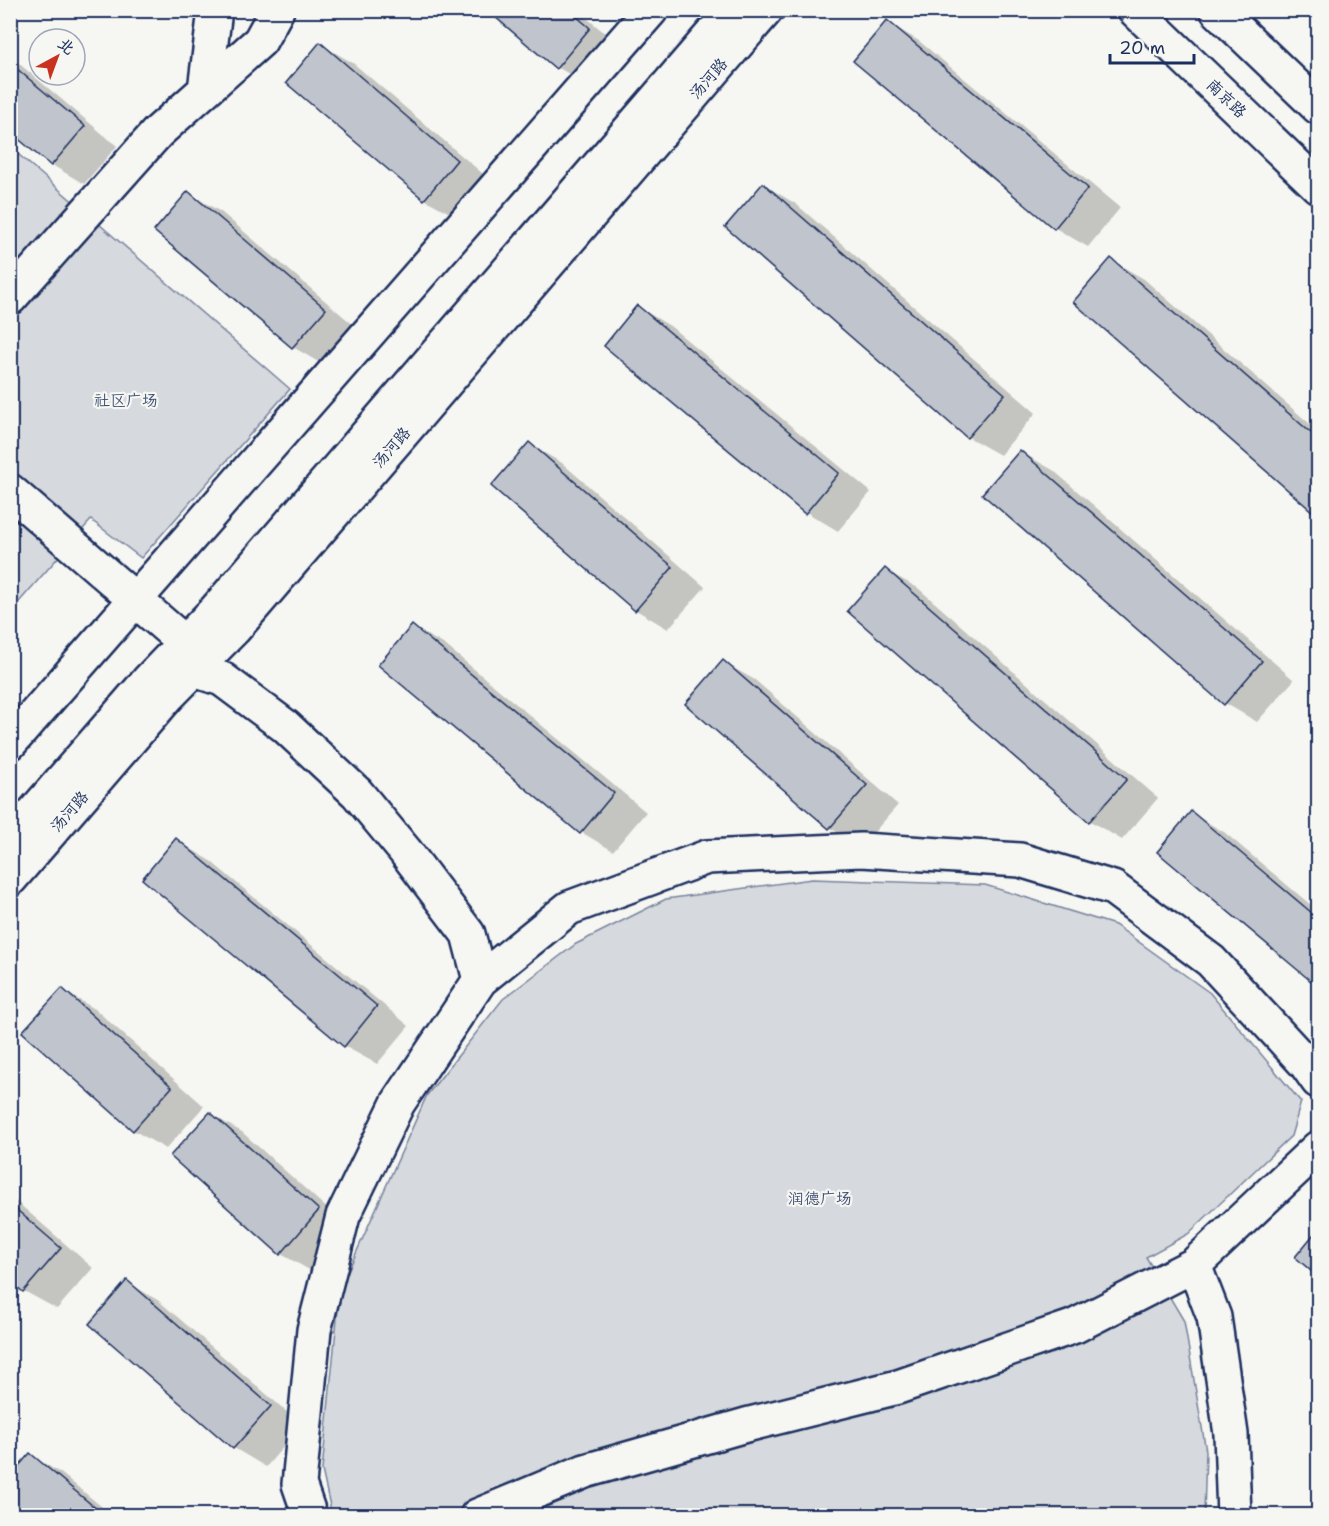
<svg xmlns="http://www.w3.org/2000/svg" width="1329" height="1526" font-family="'Shantell Sans','LXGW WenKai TC',sans-serif">
  <style>
    .green { fill: #d6d9dd; stroke: #78849e; stroke-width: 1.5 }
    .shadow { fill: #0003 }
    .building { fill: #c0c4cd; stroke: #1b2f5e; stroke-width: 1.5 }
    .lines { fill: none; stroke-linecap: round; stroke-linejoin: round }
    .minor-casing { stroke: #1b2f5e; stroke-width: 38 }
    .highway-casing { stroke: #1b2f5e; stroke-width: 38 }
    .minor { stroke: #f6f6f2; stroke-width: 33 }
    .highway { stroke: #f6f6f2; stroke-width: 33 }
    .labels { text-anchor: middle; stroke-width: 4.5; stroke-linejoin: round; paint-order: stroke }
    .street-label { font-size: 16px; fill: #1b2f5e; stroke: #f6f6f2 }
    .park-label { font-size: 16px; fill: #405177; stroke: #f6f6f2 }
  </style>
  <rect width="100%" height="100%" fill="#f6f6f2"/>
  <filter id="ink" filterUnits="userSpaceOnUse"><feTurbulence type="fractalNoise" baseFrequency=".0167" numOctaves="2"/><feDisplacementMap in="SourceGraphic" scale="12" xChannelSelector="R" yChannelSelector="G"/><feConvolveMatrix kernelMatrix="1 2 1 2 8 2 1 2 1" color-interpolation-filters="sRGB"/></filter>
  <g filter="url(#ink)">
    <path class="green" d="M11,148L290,389L141,558L91,520L11,611Z
      M812,879L985,885L1115,925L1210,993L1301,1102L1291,1136L1188,1234L1146,1257L1184,1321L1206,1451L1204,1515H332L322,1470L340,1289L427,1095L503,999L576,944L666,899Z"/>
    <path class="shadow" d="M489,10H577L622,47L590,86L557,67Z
      M887,22L919,41L1120,208L1088,247L1055,228L855,61Z
      M320,44L353,63L489,179L457,217L424,199Z
      M10,56L117,146L84,184L52,165L10,130Z
      M764,185L796,204L1036,413L1000,455L968,437Z
      M188,193L221,212L357,328L325,366L293,347L157,231Z
      M1111,260L1144,279L1318,431V514L1075,302Z
      M638,307L670,326L871,492L838,531L806,512Z
      M529,444L562,463L705,587L668,629L636,610L493,486Z
      M1021,452L1053,470L1294,680L1257,722L1225,703Z
      M885,570L918,588L1158,798L1122,840L1090,821Z
      M413,627L445,645L646,812L613,851L581,832Z
      M723,662L755,680L898,805L862,846L830,828Z
      M1191,813L1224,832L1318,911V985L1159,852Z
      M176,840L208,859L409,1026L377,1064L344,1046Z
      M62,990L95,1009L204,1106L166,1149L133,1130Z
      M210,1114L242,1132L351,1230L313,1272L281,1254Z
      M10,1196L93,1268L57,1309L24,1291L10,1279Z
      M1318,1231V1275L1297,1257Z
      M127,1282L159,1301L302,1425L266,1467L234,1448Z
      M30,1455L62,1474L113,1516H24Z"/>
    <path class="building" d="M487,10H569L590,28L556,69Z
      M887,20L1088,188L1054,229L853,61Z
      M320,42L457,160L424,200L286,83Z
      M10,63L85,126L51,166L10,132Z
      M763,183L1005,394L967,438L725,227Z
      M188,191L326,309L292,348L154,231Z
      M1111,258L1318,439V508L1314,513L1073,302Z
      M637,305L839,473L805,514L604,346Z
      M529,442L673,567L635,611L491,486Z
      M1020,450L1262,661L1224,705L982,494Z
      M885,568L1127,779L1089,822L847,611Z
      M412,625L614,793L580,834L378,665Z
      M723,660L867,785L829,829L685,704Z
      M1191,811L1318,918V987L1157,852Z
      M176,838L377,1006L344,1047L142,879Z
      M62,988L172,1087L133,1131L22,1032Z
      M210,1112L319,1210L280,1255L170,1156Z
      M10,1204L61,1248L23,1292L10,1281Z
      M1318,1229V1277L1295,1257Z
      M127,1280L271,1406L233,1449L89,1324Z
      M30,1453L105,1516H22L10,1506V1476Z"/>
    <g class="lines">
      <defs>
        <path id="minor" d="M205,90L215,10
          M10,298L157,133L260,41L277,10
          M10,491L185,643
          M194,670L222,679L285,726L357,793L405,851L468,934L480,980
          M10,743L651,10
          M10,840L148,681L215,611L733,10
          M10,879L167,697L234,629L766,10
          M1194,1265L1214,1317L1231,1434L1234,1516
          M310,1516L299,1484L314,1330L343,1216L398,1103L480,980L569,908L707,857L861,850L1020,860L1113,888L1211,961L1306,1064L1318,1081
          M477,1516L585,1471L746,1425L898,1387L1075,1326L1194,1265L1318,1148"/>
        <path id="highway" d="M1135,10L1318,186
          M1217,10L1318,107"/>
      </defs>
      <use href="#minor" class="minor-casing"/>
      <use href="#highway" class="highway-casing"/>
      <use href="#minor" class="minor"/>
      <use href="#highway" class="highway"/>
    </g>
  </g>
  <g class="labels">
    <g class="street-label">
      <text transform="translate(708 78) rotate(-49)" y="6">汤河路</text>
      <text transform="translate(1227 98) rotate(44)" y="6">南京路</text>
      <text transform="translate(391 447) rotate(-49)" y="6">汤河路</text>
      <text transform="translate(69 811) rotate(-49)" y="6">汤河路</text>
    </g>
    <g class="park-label">
      <text x="126" y="406">社区广场</text>
      <text x="820" y="1204">润德广场</text>
    </g>
  </g>
  <rect width="1329" height="1526" fill="none" stroke="#f6f6f2" stroke-width="36"/>
  <rect x="18" y="18" width="1293" height="1490" fill="none" stroke="#1b2f5e" stroke-width="2" filter="url(#ink)"/>
  <g transform="translate(57 57) rotate(41)"><circle r="28" fill="#f6f6f2" stroke="#9ea6b7" stroke-width="1.5"/>
  <path d="M0-4.5L10 22L0 15L-10 22Z" fill="#c8321e"/>
  <text y="-9" font-size="16" font-weight="bold" text-anchor="middle" fill="#1b2f5e">北</text>
  </g>
  <path d="M1110 54v9h84v-9" fill="none" stroke="#1b2f5e" stroke-width="3"/>
  <text x="1119" y="54" font-size="18" fill="#1b2f5e" stroke="#f6f6f2" stroke-width="4.5" paint-order="stroke">20 m</text>
</svg>
